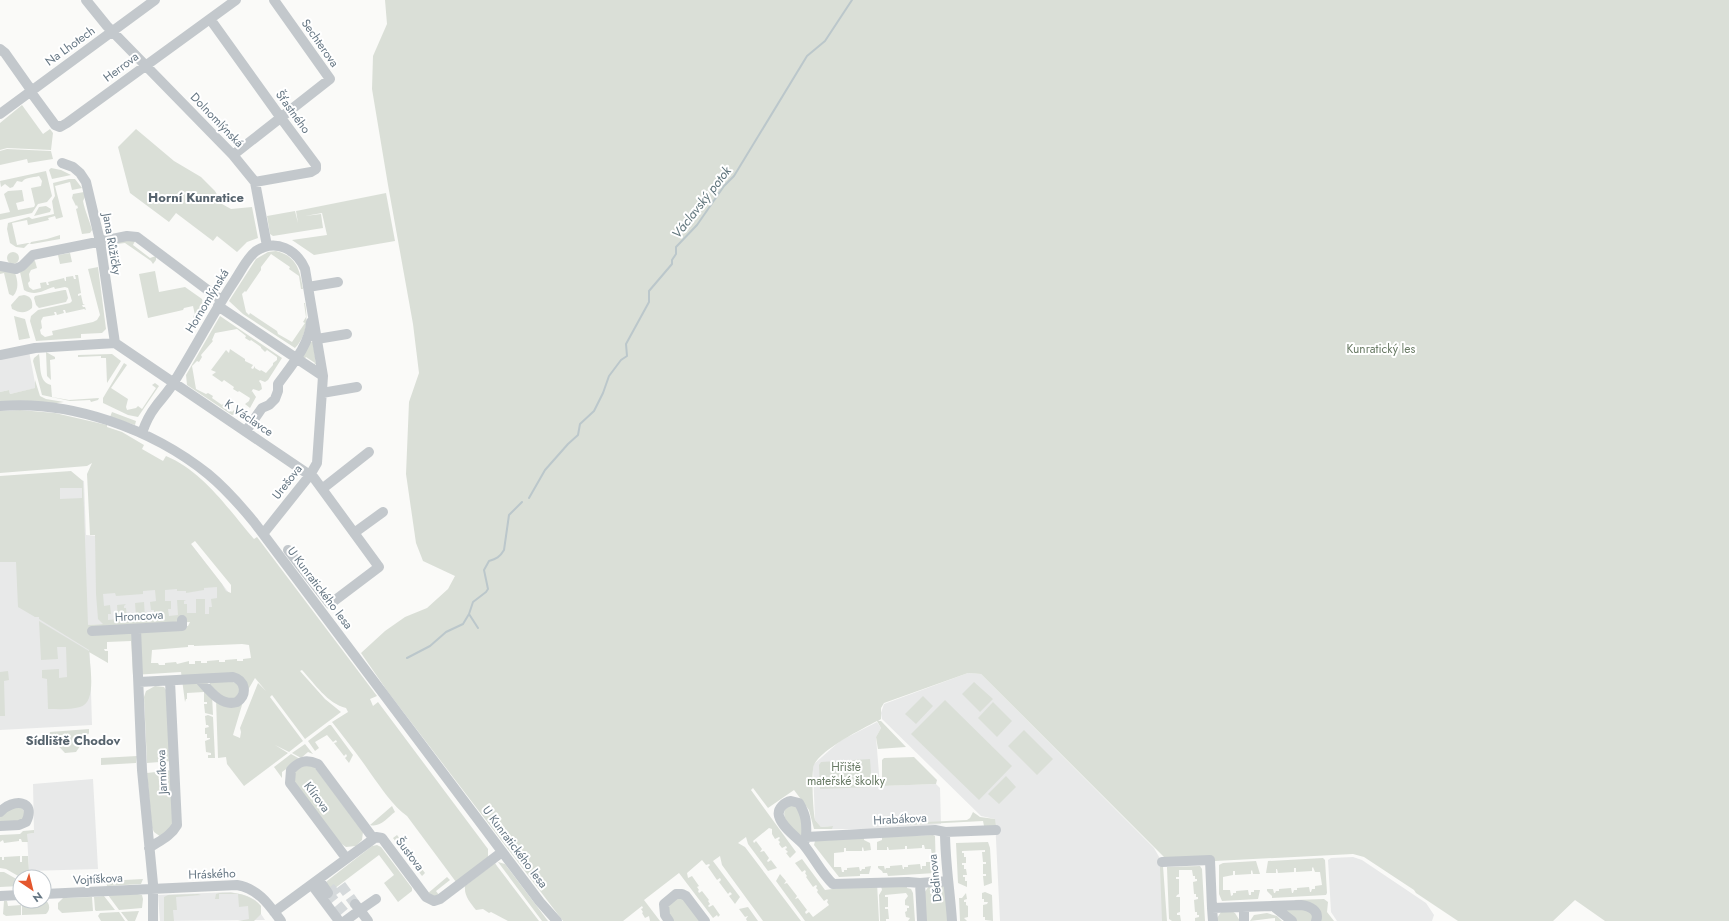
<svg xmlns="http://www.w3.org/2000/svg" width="1729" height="921" font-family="Jost,sans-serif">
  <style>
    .built { fill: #e8e9e9 }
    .green { fill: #dadfd7; fill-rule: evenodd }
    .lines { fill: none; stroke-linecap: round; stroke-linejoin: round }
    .stream { stroke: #bbc7cb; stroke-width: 2 }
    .minor-tunnel { stroke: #d5d9db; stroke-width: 10; stroke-dasharray: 10 5; stroke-linecap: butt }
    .minor { stroke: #c3c8cc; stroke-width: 10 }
    .labels { text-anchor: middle; stroke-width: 4; stroke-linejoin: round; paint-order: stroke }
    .street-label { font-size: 12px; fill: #657683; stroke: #fff }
    .park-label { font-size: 12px; fill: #687a64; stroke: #fff }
    .neighbourhood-label { font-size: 13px; font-weight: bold; fill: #57646e; stroke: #fff }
    .water-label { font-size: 13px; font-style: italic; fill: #60757c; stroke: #fff }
  </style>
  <rect width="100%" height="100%" fill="#fafaf8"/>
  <path class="built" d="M29,351L36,388L10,394L9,390L0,392V358Z
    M69,477L84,481L86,535L191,544L247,616H214L89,625L92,725L0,730V481Z
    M968,673L981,674L1154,848L1162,862L1166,921H1000L995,819L981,816L882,719L881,713L884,704Z
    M877,722L881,728L876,737L880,786L936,784L940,788L941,824L914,827L871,829H832V826L821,827L815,820L813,769L814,764L840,741Z
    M93,779L98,869L29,871L27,834L34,833L33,784Z
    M1353,857L1362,860L1426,903L1434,915L1432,921H1337L1331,912L1328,860L1331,858Z
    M231,892L247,896L255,900L261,906V914L265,920L160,921L158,895Z"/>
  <path class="green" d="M385,0H1729V921H1605L1575,900L1553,921H1458L1416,893L1414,890L1364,857L1353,854L1215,861H1168L981,674L968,673L884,703L881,708V719L878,721H881L906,747L878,749L876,737L881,728L877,721C862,729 820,750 814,765C811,772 813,811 815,820L821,827L833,826L832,829H814L809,810L794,790L768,808L753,788L751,790L796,852L790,858L786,853L788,852L785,849L787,848L786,846L782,848L779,844L780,842L778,840L780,838L779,837L775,839L772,834V829L769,828L753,841L754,843L756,841L762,849L760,852L764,851L769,858L767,861L768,862L771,860L777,868L768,871L748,844L746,837L738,843L745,847L801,921H763L722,865L720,856L713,861L740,897L735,904L729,896L732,894L730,892L728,894L719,882L721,880L720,878L717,880L708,867L710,865L709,864L706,865L702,860L687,873L688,878L692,876L699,886L697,887L699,890L698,891L699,893L702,891L709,900L708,901L710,904L708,906L709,907L713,905L720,915L718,917L717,915L713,918L679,873L644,900L660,921H650L649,916L645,918L642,913L643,912L641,909L643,908L642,906L623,921H563L388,692L361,653L385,631L405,617L427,608L448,589L455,576L423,561L416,543L406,474L409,402L419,373L413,324L388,185L372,89L373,56L387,24Z
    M22,105L43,134L50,129L53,133L51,150L7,148L0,150V123Z
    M136,129L174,161L201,177L215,191L222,204L231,209L252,207L258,238L247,242L237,252L217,236L213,241L176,213L169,222L130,193L118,147Z
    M7,149L51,151L53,159L28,163L27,159L0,165V151Z
    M51,168L61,170L71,175L52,179L49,170Z
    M46,171L52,196L47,202L38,204L32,213L0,220V214L10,212L4,194L8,191L22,190L24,201L16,203L18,210L34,207L35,205L31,188L41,186L42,181L39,176C32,178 25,177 22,182L17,181L13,187L10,188L5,184L1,187L0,181Z
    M69,179H75L82,188L72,190L70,182L55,186L63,217L56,219L55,216L48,218L49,220L28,225L27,220L12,223L17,245L28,243L30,244L31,242L47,239L60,235V239L32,244H28L24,248L16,247L10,243L7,229L8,223L29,217L32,219L54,214L52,201L55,196L53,183Z
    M84,192L85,197L83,201C85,211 89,219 92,230L90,233L82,234L76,209L78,208L77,205L76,206L72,198L73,194Z
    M386,193L395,241L314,255L292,240L327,235L322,213L305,216L321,214L323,228L273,236L270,234L267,216L295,211L298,223L296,211Z
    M46,206L51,209L50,212L34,216L39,207Z
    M110,241H135L133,245L150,258L156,256V260L153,264L151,261L125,243L117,244L113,250L115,259L120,262L114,267Z
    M276,251C297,256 300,271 303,289H301L299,276L289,269L290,267L271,254L261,267V270L246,292L245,291L242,294L246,312L249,315L250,313L277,331L278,334L292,342L305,323L303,322L306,317L304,303H305C308,320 307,335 295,348L243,314L229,301L256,259L268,252Z
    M7 258a6 6 0 1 1 12 0a6 6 0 1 1-12 0Z
    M70,253L72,262L60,264L58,255Z
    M35,261L37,268L31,270L29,274L30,281L28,283L29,287L33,290L41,288L40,283L46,282L47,285H49L48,282L64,278L65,281H66V277L73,276L74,279H76L75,275H78L81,293L78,294V296L81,295L83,304L85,305H82L83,307H85L86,310L84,309L66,313L65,310H63L64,313L57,315L56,312H54L55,315L43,317L41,321L42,328L40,330L41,334L45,337L53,335L52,331L93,322L97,320L100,315L88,269L98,267L106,329L102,333L81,334V338L36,341L30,321L31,316L38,310L70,303L72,301L68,288L65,287L55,289L54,287C43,290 36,297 24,290L20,272L29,262Z
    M0,268L15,273C18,281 19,290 13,296L9,294L4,273L0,274Z
    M155,271L159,292L185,287L202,299L203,304L197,313L200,316L194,327L186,324L194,322L193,316L195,315L193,306L184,308L183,310L148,318L139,274Z
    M64,290H66L68,298L66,302L39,308L36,305L34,298L35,296Z
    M24,295C31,296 33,301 32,308C25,314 20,313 12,309L11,305L19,296Z
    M14,316L25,319L30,338L19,340Z
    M220,316L282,358L268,380L265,382L260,380L259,381L261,384L262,389L259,391L253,389L250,394L252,391L256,397L250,408L245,404L249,401L250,398L239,391L238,392L233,389L234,387L224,380L222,382L212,375L216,372L211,370L226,350L229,353L230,349L245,359V361L253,365L251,368L253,369L255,366V368L260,371L261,370L266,373L273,365V363L277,360V357L267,350L265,352L261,348V347L251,340L250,341L245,338L246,336L237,329L215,333L212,340L213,341L201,355L202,357L199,362L197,361L192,366L196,389L206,394L208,393L213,396L212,398L222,405L223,404L232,412L234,410L239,414L244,408L247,411L242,419L236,414L232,415L187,385L186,375Z
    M310,342H313L316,364L312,367L315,363L306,357L303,361L301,354Z
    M46,352L55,357V359L50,360L51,380L47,376Z
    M39,354C41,365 38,382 51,385L52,397L69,400L99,398L98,400L91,402L90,400L70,401L42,395L33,361L34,358Z
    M112,354L121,361L107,383L106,358H101V356L78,357V355Z
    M124,363L127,365L111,388L128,399L126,407L127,410L136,408L138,406L142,409L156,388L152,385L155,383L159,386L138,417L128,415L103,403V398Z
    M35,380L40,396L46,399L64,402L49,404L0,402V392L9,390L10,394L35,388Z
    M20,410L55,413L107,425V427L122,432L144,445L142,449L163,461L166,456C204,472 228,509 254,539L257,537L377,696L370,699L373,706L378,702L488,849V857L456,882L407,816C392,805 382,789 371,774C359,756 345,739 332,722L348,712L346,708C328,704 314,683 302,670L300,671L325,699L341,712L305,739L272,695L270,697L303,741L289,752L275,745L288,753L244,786L227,764L226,757L218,758L216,699L235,705L242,681L205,676L212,695L213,715L205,713L204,704H207V702H204V692L187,693V699H186L185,702L181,672L133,675L131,641L107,642V649H104L105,651H108V663L89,652C90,666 97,703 80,707C70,710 58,709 48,709L47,679L42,678V670L59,669V678L67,677L66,647H57L58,659L41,660L39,621L89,651V650L39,619V617H35L18,607L16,562H0V476L71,471L83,481L88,625L103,624L98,619L96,594L95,535H90L87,474L92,463L87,466L0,473V411ZM82,488V498L60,499V488ZM195,541L231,585V593L226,591L222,584L191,544ZM217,587V598L211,599L212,607H209V614H205V599H196V613H187V604H184V601L186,600H177L178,615L169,616L168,609H171V601H165V590L177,589V591H186V593L204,590V588ZM155,590L156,601L150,602L151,610H154V617H145L144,602L135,603L136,616L127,617L126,608H124V606L126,604L117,605L118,619L108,620V614H111L110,605L104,606L103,594L115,593L116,596L143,594V591ZM190,622L188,626L112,631L114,626ZM242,644L249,645L251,658L243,659V661H237V659L225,660V662H219V660L207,661V663H201V661H195V664H189V661L177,664L176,662L165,663V665H159L158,663H151L152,650L188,647V645H194V646ZM255,678L266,691L258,683L240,728L241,732L240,738L233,735L245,695Z
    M112,412L136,421L135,425L110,417Z
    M8,671L9,680L4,681L5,716H0V672Z
    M230,681L238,684L240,690L236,699L224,698L210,685V682Z
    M974,682L993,699L980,712L962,694Z
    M155,686L164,687L166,690L172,761L147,763L144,697L146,691Z
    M923,696L933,706L916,724L905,714Z
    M945,700L1012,766L979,800L911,734Z
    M993,702L1012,721L997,737L978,718Z
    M208,715L213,717L215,758H208V755H211V753L206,752L205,741L210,739V738H207V734H205V728L209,727L208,725H206L205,716Z
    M329,725H331L353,755L349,763L345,758L347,756L346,754L344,756L334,743L337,742L336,740L333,742L327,735L315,742L319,748L315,751L308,741Z
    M89,729V733L76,752L65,753L49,736L50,732Z
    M1024,730L1053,759L1037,775L1008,746Z
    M305,744L313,754L308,752L301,758L292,753Z
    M291,754L300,759L282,772V778L274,767Z
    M137,756L136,763L101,765V758Z
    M914,757L937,780L936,784L882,786V760L884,758Z
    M870,759L872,787L820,789L819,765L821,762Z
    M313,765L363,832L362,840L356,846L346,847L340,843L294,783L295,767Z
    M172,770L174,825L161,837L154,832L152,828L147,773Z
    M1006,776L1016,787L999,804L988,794Z
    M793,804L802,813V835L799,836C792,828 781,820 785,809Z
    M392,806L395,812C388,817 380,828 370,825Z
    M10,807H22L25,814L22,821L0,825V814Z
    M973,812L980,817L995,819L996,826H984L983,821L906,825V823L967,820L970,818Z
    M34,830V833L27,834L28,842H22L21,839H19V841L4,843L3,840L0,842V835L20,834L23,831Z
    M397,835L425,873L422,876L393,838Z
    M933,835L935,836L936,871L935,873L888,876L887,873H883L882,871L878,868V866H884L885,870L886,868H890V866L902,865L903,869H904V867H908V865L920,864L921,869H922V866H926V862H933L931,849H925L924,845H922V848L907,849V846H905V849L889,850L888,847H887V850H877V842L882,840V837Z
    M864,838V840L870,843L871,850L864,851L863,847L862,848V851H846V848H844V852L834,853V867H841L842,872H844V870H847V868L859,867L860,871H861L862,869H865V867L871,866L869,874H860V876L839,877L814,845L815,841Z
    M988,842L990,848L992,883L984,886L983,876H986V874H983V864H986V862H983L982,852H985V850L962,851V853H964V857H966V863H962V865H964V869H966L967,875H963V877H965V881H967V887L958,883L956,843Z
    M377,845L381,847L412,888V891L398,902L384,883L394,875L379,855L330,892L326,886L327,881L372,846Z
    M20,856V862H22V856H28L29,871H36L37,877H20L6,869L0,868V857H2V860H4V857Z
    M1323,858L1325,860L1327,893L1326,895L1272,898V896L1267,891V889H1273L1274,893H1275L1276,891H1279V889L1291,888L1292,893H1293L1294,890H1297V888L1309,887L1310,892H1311L1312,889H1315V886L1322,885L1320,872H1315L1313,867L1312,868V871L1296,872V868H1294V872L1278,873L1277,869H1276V873H1266L1268,861Z
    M802,859L825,890L877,883L879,921H805L776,881L780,874L786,881L784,884L787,883L797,896L795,899L798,898L807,910L805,912L806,914L809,912L813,917L829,905L827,902L828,900L827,899L824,901L817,892L818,890L816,888L817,886L816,885L813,887L806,877L807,876L805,873L806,872L805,870L802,872L795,863Z
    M1256,861L1260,874H1253L1252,870L1251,871V874L1235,875V871H1233V875L1223,877V890H1230L1231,896L1233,895V893H1236V891L1248,890L1249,895H1251V892H1254V890H1260L1258,899L1222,901L1219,894V865L1223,863Z
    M498,862L505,864L548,921H542Z
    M495,863L497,866L539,921H508L491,912L489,913L483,909L476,910C470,902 464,896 465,886Z
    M1163,866L1167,921H1162L1160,867Z
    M1200,866L1202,869L1205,921H1195V918L1199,917V915H1197V912H1195L1194,900L1198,899V897H1196V894H1194L1193,882L1197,881V879H1195V876H1193L1192,870H1179V877H1176V879H1179V894L1177,895L1176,897H1180V912L1177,913V915H1180L1181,921H1172L1169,919L1167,868V867Z
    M0,872H4L20,881V886L0,887Z
    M447,877L450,880L436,891L439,895L437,897L427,894Z
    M143,879L141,884L107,886L106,881Z
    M907,885V888L911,889L913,893L915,921H908L910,918L906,917L905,912L907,911V908H909V906L905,905V900L908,896L906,893L885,895V897H888V907H885V909H888L889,919H886V921H889H880L879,895L882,890L881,886Z
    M941,885L945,887L949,921H924V893L929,886Z
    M985,892L992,895L993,921L985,920V917H983V905L987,904L988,902H984V899H982V893Z
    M219,893C235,892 249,893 261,906V914L254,921H238L249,919L248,906L239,907L238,894H219V899H215L216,894Z
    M966,893L967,899L964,900V902H966V905L968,906V917L964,918L967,921H960L959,898H962Z
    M137,894L142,895L143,899L142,908L119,910L108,895Z
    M198,894L201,895L176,897L177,910H173L174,921H164V897L168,895Z
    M104,896L115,910L96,911L95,910L94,897Z
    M92,897L93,911L62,913L58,909V903L63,898Z
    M44,899C50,903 51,909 46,914L22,915V905L34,904L36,901H44Z
    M675,899H684L703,921H671L667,906Z
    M1324,899L1328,902L1327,912L1334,921H1317L1318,918L1300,903L1294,900Z
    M4,901H7L8,906L21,905V915L6,916L3,914Z
    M748,907L758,921H747L746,919L748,916L745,917L739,909Z
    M1306,907L1313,912L1312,921H1295L1283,908Z
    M1230,910L1235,913L1240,921H1215L1221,912Z
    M139,911L135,921H128L121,912Z
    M119,912L125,921H101L98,916L100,913Z
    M1267,913L1277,916L1282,921H1275V918L1250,921L1254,915Z"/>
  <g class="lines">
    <path class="stream" d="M529,498L545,470L568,444L578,435L580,424L594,411L603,393L609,376L621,360L627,356L626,344L649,302V291L672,264V260L676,254V247L697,225L724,186L734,176L807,56L825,41L852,0
      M469,614L478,628
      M407,658L430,646L446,632L463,624L469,614L473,602L486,592L488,589L484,570L489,561C496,559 500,557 504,550L509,515L522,502"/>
    <path class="minor-tunnel" d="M328,893L344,912
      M329,894L341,885L355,904"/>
    <path class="minor" d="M86,0L107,26L233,155L255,182L267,246
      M210,19L281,118L316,165V169L311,172L255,182
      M0,49L5,53L29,87L30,91L55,125L60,127L67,123L236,0
      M0,114L155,0
      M233,155L330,79L274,0
      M62,163L73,167L80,173L86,182L100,241L115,343
      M0,266L16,269L22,266L33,255L127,236L137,237L221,300
      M308,287L338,282
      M218,306L323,376
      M317,339L347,334
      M0,355L35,348L115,343L314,478L379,567L330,604L288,550
      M322,393L357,387
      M0,406C71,400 152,429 208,474C225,488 240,505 254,522L540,902L557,921
      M246,431L262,408L269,405L275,399L278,391V384C291,366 310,344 311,322
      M142,433C145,424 149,415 156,406C162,398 169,391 174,382C195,348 213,313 235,280C241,271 247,258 256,251C276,238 297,250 305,269L323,376L317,463L310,475L263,534
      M322,489L369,452
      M354,533L383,512
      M136,629L142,770L153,884V921
      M92,631L182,626V620
      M139,682L233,677C245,680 248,694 237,702C221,707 209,690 199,679
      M0,812C13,798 37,800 26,822L19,825L0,826
      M945,832C945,862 950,891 952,921
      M806,837C807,823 806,815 799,803L791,801C785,802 777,808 779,816C782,827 795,836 803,844C814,857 821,873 833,884L908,882L920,883L947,881
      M804,843L806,837L935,830L945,832L996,830
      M149,848C159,841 171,836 177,825L170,681
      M346,858L290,783L291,770C299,761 306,759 318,764L373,838
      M1162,862L1210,860L1212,908
      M920,883L922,921
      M322,884L328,893
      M315,889L339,921
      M44,894L237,885C259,889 269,905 281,921
      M0,896L20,895
      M355,904L360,910L376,899
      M1273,906L1292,921
      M1244,907V921
      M274,912L376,837L382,838L426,897L434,901L440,899L502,852
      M345,921L360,910L368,921
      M669,921L665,915L664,904L676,894H682L686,896L705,921
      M1213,921L1212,908L1301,905C1310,906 1320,911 1316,921"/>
  </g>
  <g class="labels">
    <g class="street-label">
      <text transform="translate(320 43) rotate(55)" y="4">Sechterova</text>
      <text transform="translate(70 46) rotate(-36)" y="4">Na Lhotech</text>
      <text transform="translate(121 67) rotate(-37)" y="4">Herrova</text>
      <text transform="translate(293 112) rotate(54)" y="4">Šťastného</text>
      <text transform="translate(217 120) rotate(46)" y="4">Dolnomlýnská</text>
      <text transform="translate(112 244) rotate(80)" y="4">Jana Růžičky</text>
      <text transform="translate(207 301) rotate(-59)" y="4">Hornomlýnská</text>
      <text transform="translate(249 418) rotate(34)" y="4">K Václavce</text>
      <text transform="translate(287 482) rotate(-52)" y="4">Urešova</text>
      <text transform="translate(320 588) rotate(53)" y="4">U Kunratického lesa</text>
      <text transform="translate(139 616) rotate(-3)" y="4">Hroncova</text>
      <text transform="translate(162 772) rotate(-93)" y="4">Jarníkova</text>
      <text transform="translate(317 797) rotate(53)" y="4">Klírova</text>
      <text transform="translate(900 819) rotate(-3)" y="4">Hrabákova</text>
      <text transform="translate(515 847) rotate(53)" y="4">U Kunratického lesa</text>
      <text transform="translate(410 854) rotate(53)" y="4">Šustova</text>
      <text transform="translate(212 874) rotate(-2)" y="4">Hráského</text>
      <text transform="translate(935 878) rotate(-96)" y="4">Dědinova</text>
      <text transform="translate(98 879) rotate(-3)" y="4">Vojtíškova</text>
    </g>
    <g class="park-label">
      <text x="1381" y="353">Kunratický les</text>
      <text x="846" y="771">Hřiště<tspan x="846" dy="14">mateřské školky</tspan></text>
    </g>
    <g class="neighbourhood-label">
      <text x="196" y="202">Horní Kunratice</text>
      <text x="73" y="745">Sídliště Chodov</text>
    </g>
    <g class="water-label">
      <text transform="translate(701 202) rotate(-52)" y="5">Václavský potok</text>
    </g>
  </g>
  <g transform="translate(32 889) rotate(145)"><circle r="19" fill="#ffffff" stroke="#c1c8cd"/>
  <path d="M0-3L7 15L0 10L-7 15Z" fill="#e4572e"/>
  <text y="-6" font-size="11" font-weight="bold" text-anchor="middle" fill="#657683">N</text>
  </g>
</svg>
